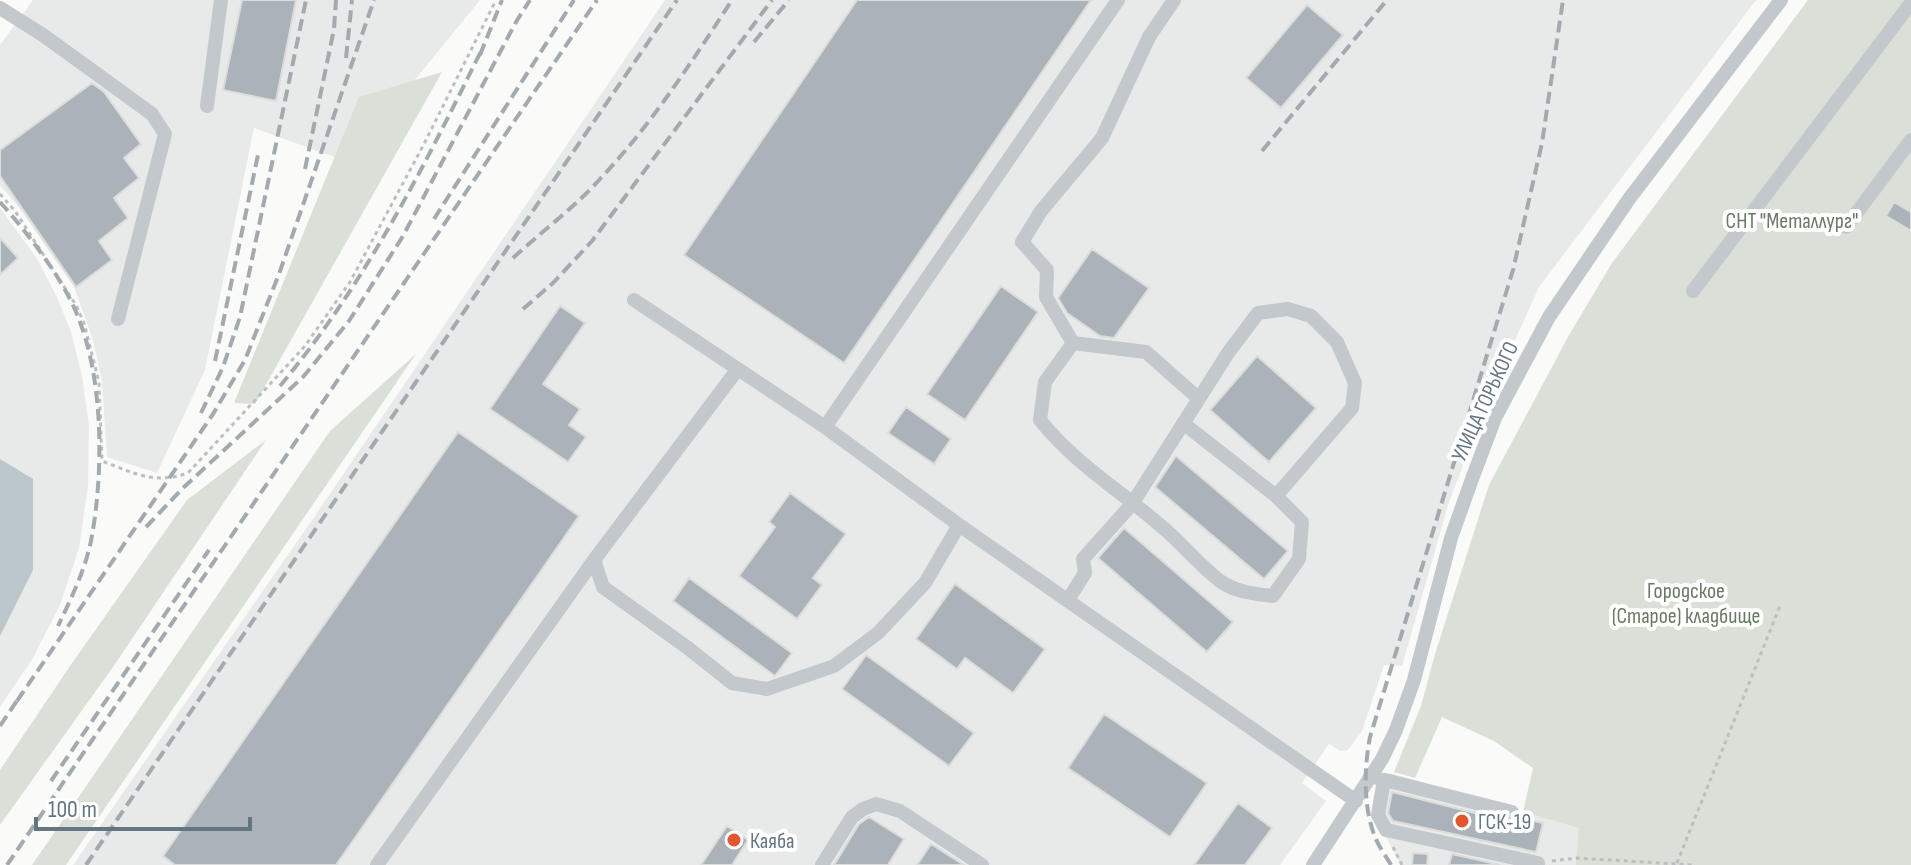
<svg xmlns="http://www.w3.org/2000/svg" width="1911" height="865" font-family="'Sofia Sans Condensed',sans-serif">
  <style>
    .built { fill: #e8e9e9 }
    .green { fill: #dadfd7 }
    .water { fill: #bbc7cb }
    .building { fill: #aab3b9; stroke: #dcdcda; stroke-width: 2 }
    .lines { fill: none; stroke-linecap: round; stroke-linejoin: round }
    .path { stroke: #bbbfc2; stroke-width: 3; stroke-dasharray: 4 4; stroke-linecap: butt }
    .minor { stroke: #c3c8cc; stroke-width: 14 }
    .rail { stroke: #a2aab0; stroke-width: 4; stroke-dasharray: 12 6; stroke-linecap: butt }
    .poi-dot { fill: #e4572e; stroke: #fff; stroke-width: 3 }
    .labels { text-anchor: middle; stroke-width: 8; stroke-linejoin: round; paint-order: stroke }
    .park-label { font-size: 22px; fill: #687a64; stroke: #fff }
    .street-label { font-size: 22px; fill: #657683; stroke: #fff }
    .poi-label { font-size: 22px; fill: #657683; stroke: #fff; text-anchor: start }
  </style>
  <rect width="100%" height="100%" fill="#fafaf8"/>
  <path class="built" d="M33,0H480L348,162L254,128L205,370L157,473L107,457L102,381L92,337L74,287L20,209L0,185V45Z
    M665,0H1756L1539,287L1491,393L1449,502L1402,666L1384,665L1362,731L1348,750L1340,751L1329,744L1302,783L1326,801L1280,865H73L321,507Z
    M0,208L36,257L57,297L71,332L82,376L89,426L88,486L79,548L60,605L33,658L0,707Z
    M1390,773L1580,828L1576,865H1401L1378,822Z"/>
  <path class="green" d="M1808,0H1911V865H1576L1579,828L1523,812L1533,768L1494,741L1442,717L1415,778L1394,772L1421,706L1435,654L1489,485L1569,335L1612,263Z
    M442,72L255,404L234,403L359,97Z
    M416,354L66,865H32L330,431Z
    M266,440L113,667L0,825V770L70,666L187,500Z"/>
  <path class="water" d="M0,459L33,479V570L0,636Z"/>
  <path class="building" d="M242,0H296L276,101L223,90Z
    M857,0H1091L844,363L684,255Z
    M1307,5L1343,35L1281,108L1246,78Z
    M92,83L104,92L141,144L124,158L139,178L114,198L128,218L99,241L112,260L76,287L0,176V150Z
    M1894,202L1911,212V231L1886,216Z
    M0,238L18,258L0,275Z
    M1092,249L1149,288L1114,338L1100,336L1067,313L1058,298Z
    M1001,286L1038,312L965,420L927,394Z
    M560,306L585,323L543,384L580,409L569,425L586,437L568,462L490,409Z
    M1257,356L1316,408L1269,462L1210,410Z
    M906,407L951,439L934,464L888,433Z
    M458,432L579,516L336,865H175L163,856Z
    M1176,456L1288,551L1264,579L1155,487Z
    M790,493L846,534L813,578L822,585L797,619L739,576L775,527L769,522Z
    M1124,528L1233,622L1207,652L1098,558Z
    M689,578L792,653L775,676L673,601Z
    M955,584L1045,649L1013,693L965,658L957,669L916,639Z
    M866,655L974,733L949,766L842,689Z
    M1104,714L1207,783L1170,837L1068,768Z
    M1392,792L1510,822L1520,818L1543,823L1536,852L1393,821L1388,813Z
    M1238,803L1272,828L1245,865H1194Z
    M869,817L904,839L888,865H834L859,824Z
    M727,826L748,840L732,865H701Z
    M931,844L964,865H917Z
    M1413,853L1428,854L1427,865H1412Z
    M1452,854L1500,865H1449Z"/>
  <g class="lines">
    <path class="path" d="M0,194L15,211L76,305L84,323L99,382L102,461C134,473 154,485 188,473L305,346L350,282L424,144L496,0
      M1393,847L1402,865
      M1552,861L1577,858L1692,865
      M1677,863L1780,606"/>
    <path class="minor" d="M0,8L43,35L152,114L165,134L118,319
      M207,106L221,0
      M1846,227L1911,140
      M1693,291L1911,3
      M634,300L825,427L959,525L1356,801
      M1073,343L1046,297L1047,270L1022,242L1041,211L1102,138L1149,37L1174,0
      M1183,423L1276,496
      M825,427L1118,0
      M594,560L603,587L688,648L732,683L767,689L834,666L878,633L925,583L959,525
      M1068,600L1085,573L1083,559L1132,504L1228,353L1258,313L1288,309L1311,316L1337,342L1355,383L1352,408L1276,496L1302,522L1299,559L1273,596C1255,594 1235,592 1220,581C1199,565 1182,543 1161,526C1121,491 1074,463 1040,420L1045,382L1073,343L1146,352L1198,398
      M1377,778L1512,812
      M1384,780L1378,815L1386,830L1538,863
      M377,865L594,560L737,370
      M822,865L852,817L863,809L876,804L900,811L982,865
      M1313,865L1382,759L1396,730L1414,680L1451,538L1472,479L1495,418L1549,317L1629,199L1781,0"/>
    <path class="rail" d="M754,42L789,0
      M480,55L502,0
      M346,58L352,0
      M1262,151L1387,0
      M305,169L334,29L336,0
      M0,202C26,231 61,276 76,312C104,377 104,472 91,541C85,570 71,599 58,626
      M434,219L574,0
      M513,258C541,232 574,208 600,179C651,125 691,63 732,0
      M523,309L553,283L592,241L772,0
      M215,361L259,150
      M280,386C366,283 425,165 484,45
      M201,413L223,367L240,317L306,0
      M146,527L183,488L303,377L349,321L403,236L516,22L530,0
      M17,701L213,414L245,360L279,274L374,0
      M0,726L22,693
      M51,781L209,550
      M7,865L597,0
      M86,865L677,0
      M1391,865C1386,856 1379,847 1375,837C1363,807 1364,768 1370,737L1513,270L1542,143L1563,0"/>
  </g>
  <g class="poi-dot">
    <circle cx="1462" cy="821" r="8"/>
    <circle cx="734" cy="840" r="8"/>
  </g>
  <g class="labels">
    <g class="park-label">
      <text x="1792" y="228">СНТ "Металлург"</text>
      <text x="1686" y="598">Городское<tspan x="1686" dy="25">(Старое) кладбище</tspan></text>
    </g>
    <g class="street-label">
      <text transform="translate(1484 401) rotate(-65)" y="8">УЛИЦА ГОРЬКОГО</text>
    </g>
    <g class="poi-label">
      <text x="1478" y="829">ГСК-19</text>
      <text x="750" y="848">Каяба</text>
    </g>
  </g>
  <path d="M36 817v12h214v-12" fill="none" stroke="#657683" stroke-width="4"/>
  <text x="48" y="817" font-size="24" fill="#657683" stroke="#ffffff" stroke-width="6" paint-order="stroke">100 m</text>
</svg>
